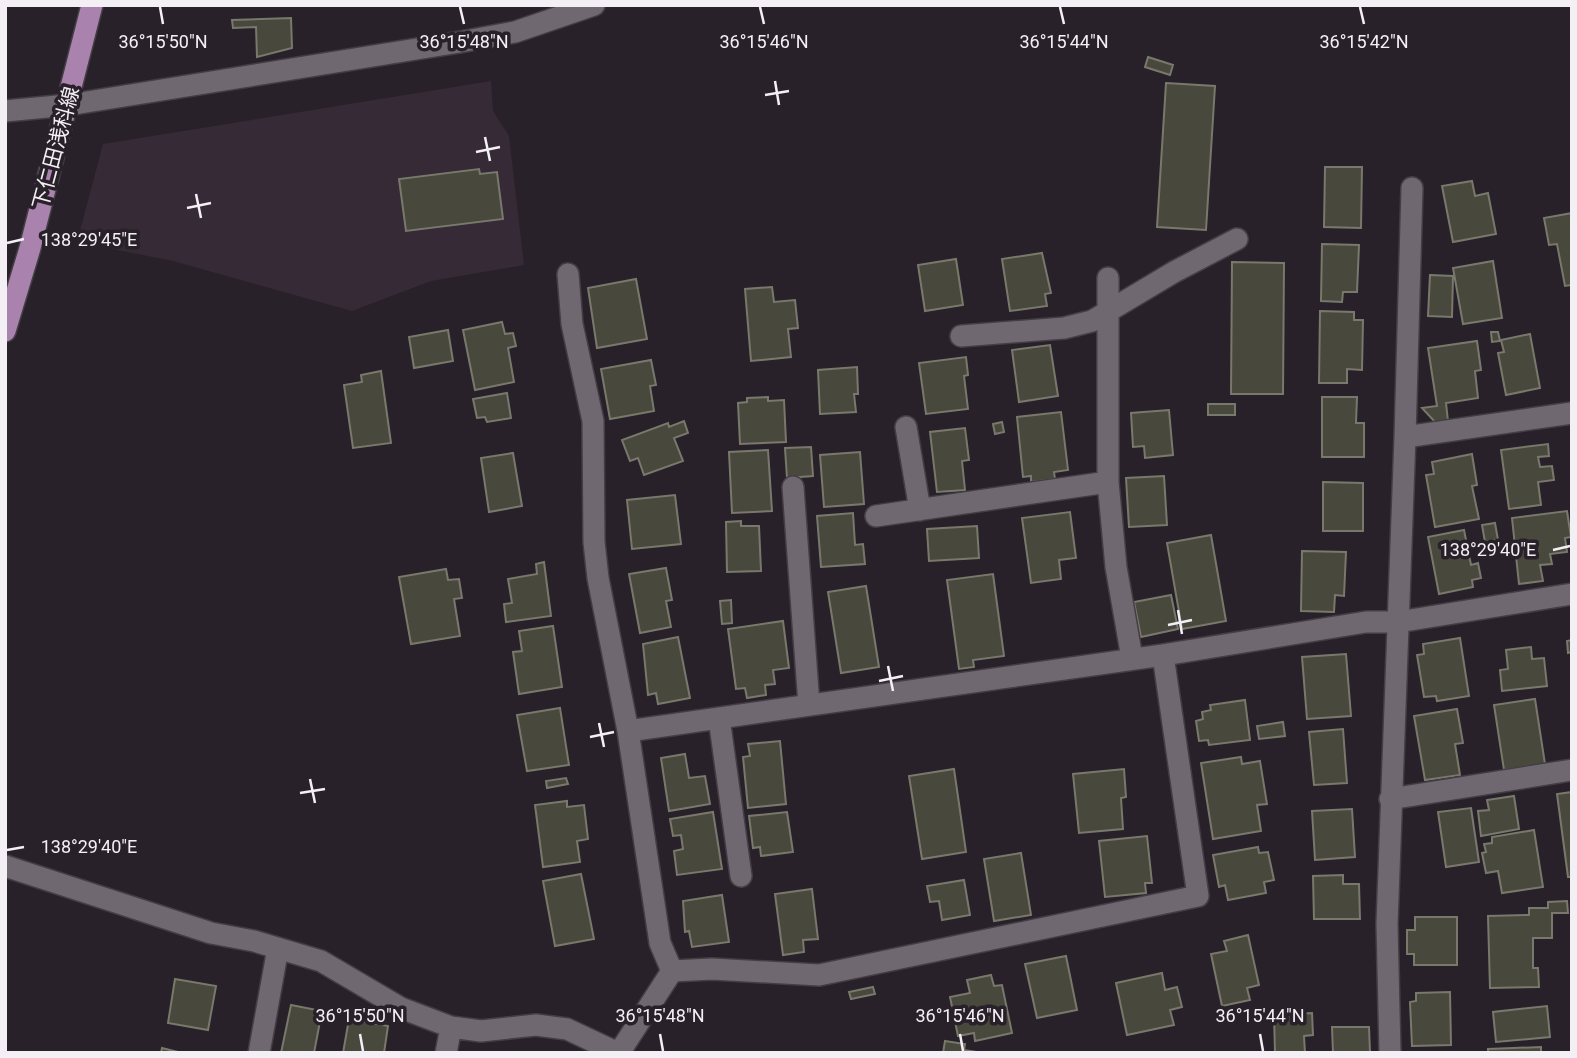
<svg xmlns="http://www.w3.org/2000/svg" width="1577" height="1058" font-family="Roboto,'Noto Sans JP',sans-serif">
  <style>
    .built { fill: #352a36 }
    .building { fill: #49483d; stroke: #79786c; stroke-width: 2 }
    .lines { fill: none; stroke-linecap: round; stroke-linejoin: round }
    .minor-casing { stroke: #433d44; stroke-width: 24 }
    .major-casing { stroke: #433d44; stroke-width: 24 }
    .minor { stroke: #706871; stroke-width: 21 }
    .major { stroke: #a983ae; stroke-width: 21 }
    .ticks { fill: none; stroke: #f4eff5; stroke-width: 2.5 }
    .labels { text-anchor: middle; stroke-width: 7; stroke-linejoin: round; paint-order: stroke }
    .street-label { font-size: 21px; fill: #f4eff5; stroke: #282129 }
    .ticks-label { font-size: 18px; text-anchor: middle; fill: #f4eff5; stroke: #282129; stroke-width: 7; stroke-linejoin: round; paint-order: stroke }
  </style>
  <rect width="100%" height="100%" fill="#282129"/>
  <path class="built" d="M491,81L493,111L509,136L524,265L431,281L352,311L173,261L77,242L103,144Z"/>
  <path class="building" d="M291,18L292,48L257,57L256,27L233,28L232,20Z
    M1148,57L1173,65L1170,75L1145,67Z
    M1166,83L1215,86L1206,230L1157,227Z
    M1325,167H1362L1361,228L1324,227Z
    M479,169L480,174L497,172L503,219L406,231L399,179Z
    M1472,181L1475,196L1488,193L1496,234L1453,242L1442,186Z
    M1572,213V285L1565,286L1557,244L1549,245L1544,218Z
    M1322,244L1359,245L1357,292H1343L1342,302L1321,301Z
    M1042,253L1051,293L1045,294L1047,306L1010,311L1002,259Z
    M956,259L963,305L925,311L918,265Z
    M1493,261L1502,318L1463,324L1453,268Z
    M1232,262L1284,263L1283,394H1231Z
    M1430,275L1453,276L1452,317L1428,316Z
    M636,279L647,339L597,348L588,288Z
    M772,287L774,302L795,300L798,328L788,329L791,357L751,361L745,289Z
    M1320,311L1354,312V320H1363L1362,370L1347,369V383H1319Z
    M502,322L505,334L513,333L516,346L508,348L514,382L475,390L463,330Z
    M448,330L453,361L414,368L409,337Z
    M1491,332H1498L1500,341L1492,342Z
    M1530,334L1540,388L1506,395L1498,353L1504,352L1501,340Z
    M1477,341L1481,370L1475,371L1478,398L1446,403L1448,421L1435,422L1422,408L1437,406L1428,348Z
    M1050,345L1058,396L1019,402L1012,350Z
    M966,357L968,375L964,376L968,409L926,414L919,363Z
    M651,360L656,385L650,386L654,411L610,419L601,369Z
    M857,367L858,394H854L856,412L820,414L818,370Z
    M381,371L391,443L353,448L344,385L362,382L361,375Z
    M507,393L511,418L487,422L485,417L477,418L473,399Z
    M768,397V401L784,400L786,442L740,444L738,403L747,402V398Z
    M1322,397H1357L1356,423H1364V457H1322Z
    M1208,404H1235V415H1208Z
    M1169,410L1173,455L1145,458L1144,446L1133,447L1131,413Z
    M1061,412L1068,470L1054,472L1055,479L1031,482V476L1023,477L1017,417Z
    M684,421L688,433L674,438L683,461L644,475L638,458L630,461L622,440L668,423L669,427Z
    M1002,422L1004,432L995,434L993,424Z
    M965,428L969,460L962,461L965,490L937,492L930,432Z
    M1548,444L1549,456L1538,457L1540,467L1552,466L1554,480L1538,482L1541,505L1509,509L1501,450Z
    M811,447L813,476L787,478L785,448Z
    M768,450L772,511L732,513L729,452Z
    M860,452L864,504L824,507L820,455Z
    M513,453L522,506L489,512L481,458Z
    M1472,454L1477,485L1472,486L1479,519L1435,527L1426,475L1434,474L1432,462Z
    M1164,476L1167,525L1129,527L1126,478Z
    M1323,482L1363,483V531H1323Z
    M675,495L681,544L632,549L627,500Z
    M1567,511L1571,537L1565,538L1567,552L1550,554L1552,564L1540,565L1543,581L1519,584L1512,518Z
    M1070,512L1076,558L1059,560L1061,579L1031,583L1022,518Z
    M853,513L855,545L863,544L865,564L821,567L817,516Z
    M741,521V526H759L761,571L727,572L726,522Z
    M1495,523L1498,540L1485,542L1482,525Z
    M977,526L979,558L929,561L927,529Z
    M1464,530L1471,565L1478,563L1481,578L1472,580L1473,587L1439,594L1428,537Z
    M1211,535L1226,621L1182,629L1167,543Z
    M1302,551L1346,552L1344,596L1335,595L1334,612L1301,611Z
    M544,562L551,616L506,622L504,604L512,603L508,579L537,574L536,564Z
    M666,568L672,600L666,601L671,627L640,633L629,574Z
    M446,569L448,580L459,579L462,598L454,599L460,636L411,644L399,577Z
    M993,574L1004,656L973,660L974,667L959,669L947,580Z
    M866,586L879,667L841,673L828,592Z
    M1171,595L1178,629L1141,637L1134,602Z
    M731,600L732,623L722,624L720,601Z
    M783,621L789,668L773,670L775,684L765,685L766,695L747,698L745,688L736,689L728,629Z
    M553,626L562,687L519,694L513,652L522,651L519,631Z
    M678,637L690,698L658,704L656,693L648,695L643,644Z
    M1460,638L1469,696L1437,701L1436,696L1424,697L1417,655L1424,654L1423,644Z
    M1572,640V652L1568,653L1567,641Z
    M1531,647L1532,659L1544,658L1547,686L1502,691L1500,670L1508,669L1506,650Z
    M1346,654L1351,716L1307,719L1302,657Z
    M1535,699L1545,764L1504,770L1494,705Z
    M1245,700L1250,740L1209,745L1208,740L1199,741L1196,721L1203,719L1202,712L1211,710L1210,705Z
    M560,708L569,765L527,771L517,715Z
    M1457,709L1463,743L1455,744L1460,775L1425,780L1414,716Z
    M1283,722L1285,736L1259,739L1257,726Z
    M1343,729L1347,783L1314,785L1309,732Z
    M780,741L786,804L748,808L743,757L750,756L748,744Z
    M685,754L689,778L705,776L710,804L669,811L661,758Z
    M1241,757L1242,764L1260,761L1267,804L1257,805L1261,831L1213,839L1201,763Z
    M954,769L966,852L922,859L909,776Z
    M1124,769L1126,797L1121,798L1123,829L1079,833L1073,774Z
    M566,778L568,784L547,788L546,781Z
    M1572,792V877H1568L1557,794Z
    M1514,796L1519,829L1481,836L1478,811L1489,810L1487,800Z
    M567,801V807L584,805L588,839L577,841L580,862L543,867L535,805Z
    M1471,808L1479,862L1446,867L1438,812Z
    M1352,809L1355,857L1315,860L1312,811Z
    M713,812L722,869L677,875L674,851L683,849L681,835L673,836L670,819Z
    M787,812L793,852L761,856L760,847L753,848L749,816Z
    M1534,830L1543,887L1502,893L1498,871L1486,873L1482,853L1486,852L1484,844L1492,843V837Z
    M1147,836L1152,883H1145L1146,893L1105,897L1099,841Z
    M1258,847L1259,853L1268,852L1274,880L1264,882L1266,893L1228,900L1225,885L1219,887L1213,855Z
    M1021,853L1031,915L994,921L984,859Z
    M581,874L594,939L555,946L543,881Z
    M1343,875V884H1359L1360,919H1314L1313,876Z
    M964,880L970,915L942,920L939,901L930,902L927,886Z
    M812,889L818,939L803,940L804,952L783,955L775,894Z
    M722,895L729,942L692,947L689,931L685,932L683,901Z
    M1567,901L1568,913H1552V938H1533V968H1538L1539,987L1490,988L1488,916L1529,915V908H1548V902Z
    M1415,917H1457V965H1414V954H1407V930H1415Z
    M1248,935L1259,985L1247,988L1250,1000L1222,1006L1211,954L1227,951L1224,941Z
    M1066,956L1077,1010L1037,1018L1025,964Z
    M1162,973L1165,990L1177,987L1182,1007L1170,1010L1174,1025L1127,1035L1116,983Z
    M991,975L994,986L1002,985L1012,1033L975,1041L974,1033L958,1036L950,997L970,993L967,980Z
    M175,979L216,986L208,1030L168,1023Z
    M873,987L875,994L851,999L849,992Z
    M1450,992L1451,1045L1412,1046L1410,1002L1416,1001V993Z
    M291,1005L322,1011L314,1053H281Z
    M1547,1006L1550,1037L1496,1042L1493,1012Z
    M1312,1013L1313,1035L1304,1036L1305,1053H1275L1274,1015Z
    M349,1019L388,1026L384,1053H343Z
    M1332,1027H1369L1370,1053H1333Z
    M945,1041L965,1044L964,1050L983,1053H943Z
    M1541,1047V1053H1488V1049Z
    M162,1048L182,1053H161Z"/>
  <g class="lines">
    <defs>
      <path id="minor" d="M5,111L68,105L460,42L515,32L594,5
        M568,274L572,324L593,421L594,542L598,578L628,731
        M1108,278V482L1116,567L1132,658
        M961,336L1064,328L1092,321L1174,272L1237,239
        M906,427L920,510
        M1405,437L1412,188
        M793,487L809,705
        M876,516L1108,482
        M719,718L741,876
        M1390,799L1572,770
        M5,866L211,933L254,941L321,961L401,1008L451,1027L481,1031L536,1025L567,1029L618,1053
        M672,971L660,943L628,731L1163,655L1366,622H1398L1572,594
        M672,971L712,969L819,975L1198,896L1163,655
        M259,1053L278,948
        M446,1053L451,1027
        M619,1053L672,971
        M1390,1053L1387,924L1405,437L1572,413"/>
      <path id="major" d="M5,331L30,248L92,5"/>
    </defs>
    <use href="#minor" class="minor-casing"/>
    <use href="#major" class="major-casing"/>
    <use href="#minor" class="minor"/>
    <use href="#major" class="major"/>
  </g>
  <path class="ticks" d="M160,7L163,24M460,7L464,24M760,7L764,24M1060,7L1064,24M1360,7L1364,24M775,81L779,105M765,95L789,91M485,137L490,161M476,152L500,147M196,194L201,218M187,208L211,203M7,243L24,239M1553,550L1570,546M1178,610L1182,634M1168,625L1192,620M888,666L893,691M879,681L903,676M599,723L604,747M590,737L614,732M310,779L315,803M300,793L325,789M7,850L24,847M360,1034L363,1051M660,1034L663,1051M960,1034L963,1051M1260,1034L1263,1051"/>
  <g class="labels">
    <g class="street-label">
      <text transform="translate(56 148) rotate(-75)" y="7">下仁田浅科線</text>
    </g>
  </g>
  <g class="ticks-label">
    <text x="163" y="48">36°15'50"N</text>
    <text x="464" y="48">36°15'48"N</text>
    <text x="764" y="48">36°15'46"N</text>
    <text x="1064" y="48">36°15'44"N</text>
    <text x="1364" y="48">36°15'42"N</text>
    <text x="89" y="246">138°29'45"E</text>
    <text x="1488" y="556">138°29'40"E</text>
    <text x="89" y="853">138°29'40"E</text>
    <text x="360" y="1022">36°15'50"N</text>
    <text x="660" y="1022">36°15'48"N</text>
    <text x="960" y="1022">36°15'46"N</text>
    <text x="1260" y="1022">36°15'44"N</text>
  </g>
  <rect width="1577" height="1058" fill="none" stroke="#f4eff5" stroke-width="14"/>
</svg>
